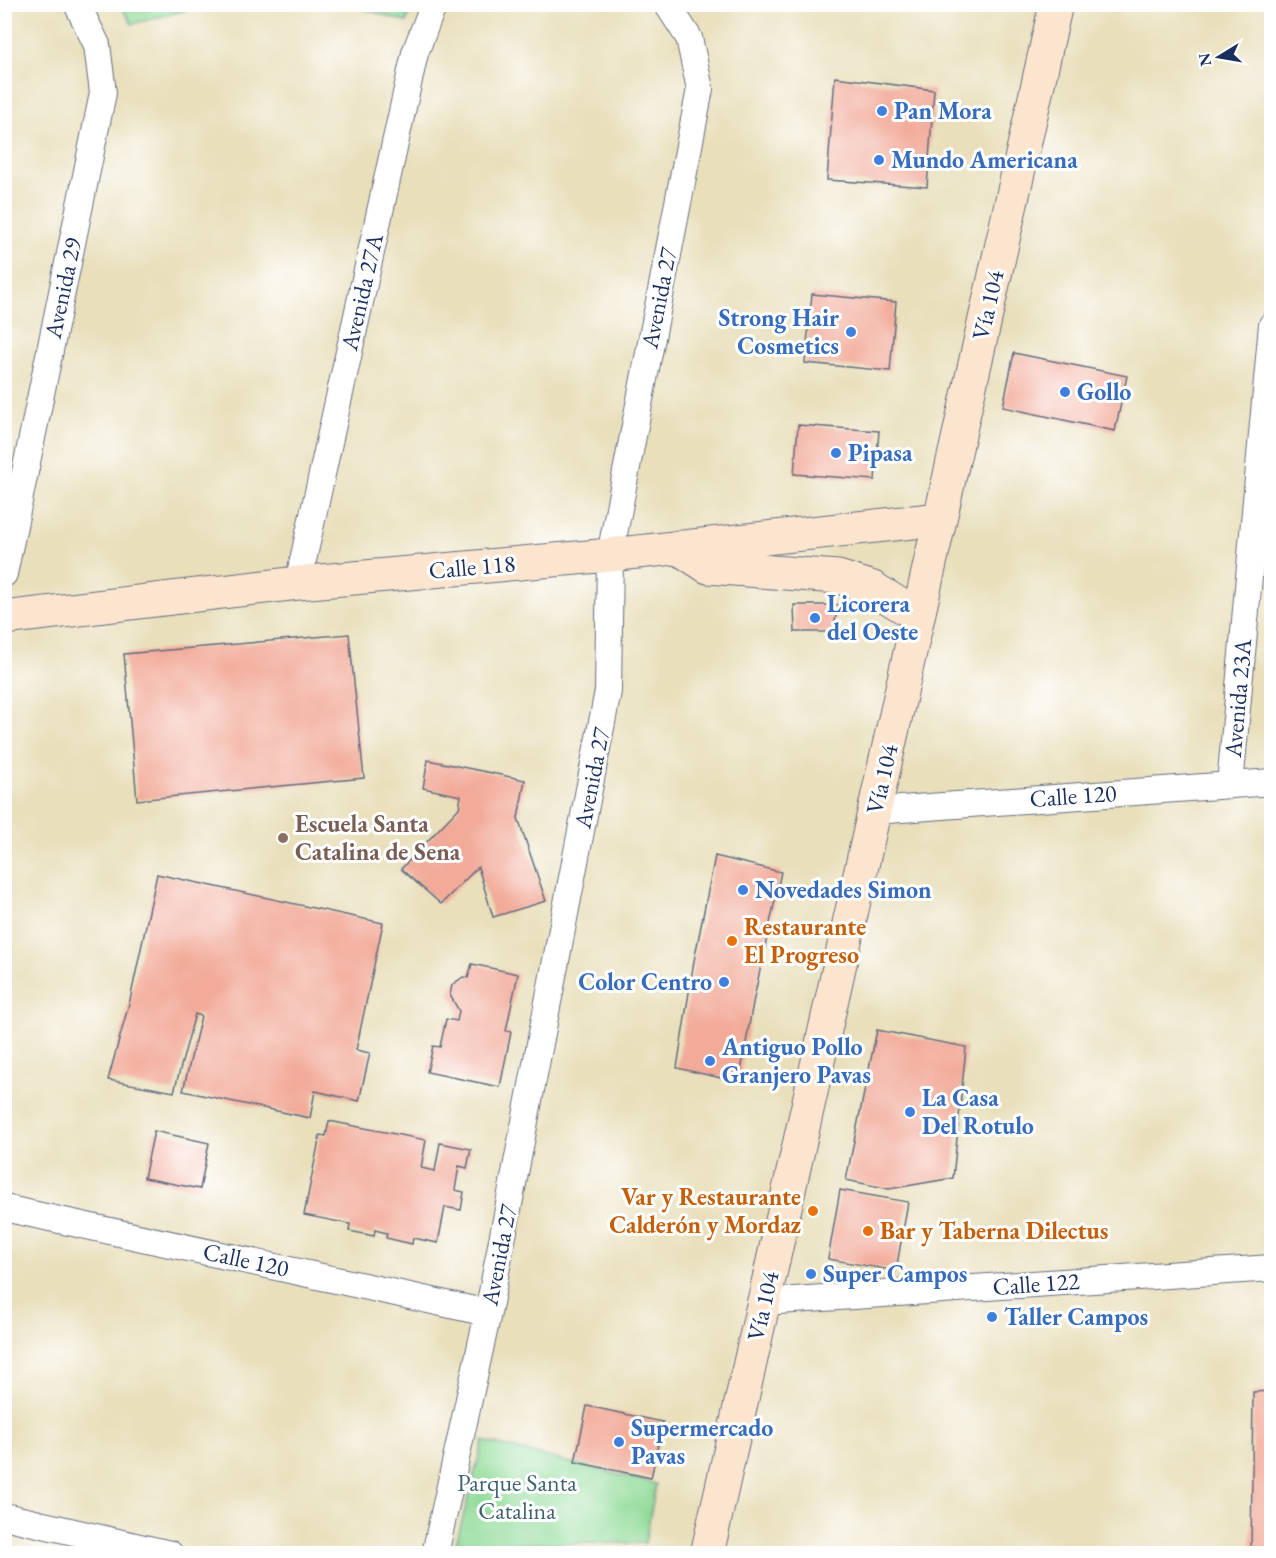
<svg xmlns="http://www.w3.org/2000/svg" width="1276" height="1558" font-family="'EB Garamond',serif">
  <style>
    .green { fill: #8eda96; stroke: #54847a; stroke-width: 1.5 }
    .building { fill: #f2aa99 }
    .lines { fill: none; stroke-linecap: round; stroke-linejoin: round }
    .street-casing { stroke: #636d7f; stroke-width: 28 }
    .secondary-casing { stroke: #636d7f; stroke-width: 35 }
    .street { stroke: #fff; stroke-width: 26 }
    .secondary { stroke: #fce5cf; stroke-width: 33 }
    .shop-dot { fill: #3f7fe0; stroke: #fff; stroke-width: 2 }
    .education-dot { fill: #8d6e63; stroke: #fff; stroke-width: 2 }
    .food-dot { fill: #e8710a; stroke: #fff; stroke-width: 2 }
    .labels { text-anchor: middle; stroke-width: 6; stroke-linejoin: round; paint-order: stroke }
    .shop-label { font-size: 24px; font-weight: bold; fill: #366cbe; stroke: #fff; text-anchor: start }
    .street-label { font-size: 24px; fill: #1b2f5e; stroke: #fff }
    .education-label { font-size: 24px; font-weight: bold; fill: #785e54; stroke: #fff; text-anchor: start }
    .food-label { font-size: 24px; font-weight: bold; fill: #c56008; stroke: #fff; text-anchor: start }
    .park-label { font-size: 24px; fill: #3e626f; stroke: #fff }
  </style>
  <rect width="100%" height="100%" fill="#fff"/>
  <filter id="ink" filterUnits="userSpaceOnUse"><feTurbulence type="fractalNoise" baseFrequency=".0167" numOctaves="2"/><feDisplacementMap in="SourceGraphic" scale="12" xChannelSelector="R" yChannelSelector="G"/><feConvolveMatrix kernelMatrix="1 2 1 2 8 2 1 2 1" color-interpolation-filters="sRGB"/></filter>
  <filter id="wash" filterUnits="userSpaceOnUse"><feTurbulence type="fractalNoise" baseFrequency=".008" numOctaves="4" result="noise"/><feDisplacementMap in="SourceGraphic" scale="24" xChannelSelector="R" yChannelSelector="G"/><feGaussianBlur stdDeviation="1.35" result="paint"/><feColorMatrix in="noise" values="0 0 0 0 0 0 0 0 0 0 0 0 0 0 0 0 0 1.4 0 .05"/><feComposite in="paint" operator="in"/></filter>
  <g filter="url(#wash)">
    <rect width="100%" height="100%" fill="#e9dfbb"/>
    <path class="green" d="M120,5H206L132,24Z
      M351,5H413L406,22Z
      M483,1441L656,1484L645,1543L456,1544Z"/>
    <g id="blocks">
      <path class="building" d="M835,77L934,90L927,187L827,180Z
        M812,294L896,302L890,371L805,363Z
        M1014,353L1127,376L1115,431L1003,407Z
        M798,425L879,431L875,480L794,474Z
        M794,605H839L832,632H795Z
        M349,634L364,778L137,800L124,654Z
        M428,760L525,780L518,818L546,901L493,917L478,867L441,904L401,869L459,808L461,796L423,788Z
        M715,856L781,872L753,1003L739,1082L677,1068L694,961Z
        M157,874L383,923L356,1050L370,1053L359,1101L315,1091L310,1118L183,1091L201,1016L195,1014L174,1092L108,1080L130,1000Z
        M472,964L518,974L506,1031L511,1032L500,1087L427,1072L433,1046L440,1047L446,1019L457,1021L459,1011L450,995L452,985L463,977L468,978Z
        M877,1030L966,1047L953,1178L889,1189L846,1180Z
        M329,1121L426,1140L421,1168L435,1171L440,1143L471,1149L467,1168L459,1166L455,1190L464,1192L461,1210L445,1207L438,1243L413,1238L412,1244L386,1238L387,1233L375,1230L374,1236L349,1231L350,1224L304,1215L320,1135L326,1136Z
        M154,1131L209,1143L200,1189L144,1178Z
        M840,1190L908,1202L896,1271L828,1259Z
        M1272,1391V1554H1251L1253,1392Z
        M587,1406L663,1422L651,1478L575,1462Z"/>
    </g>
  </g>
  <g filter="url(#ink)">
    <use href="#blocks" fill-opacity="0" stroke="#636d7f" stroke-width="1.5"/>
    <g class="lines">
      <defs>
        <path id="street" d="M4,574L103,93L97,45L77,4
          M298,583L415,53L431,11L437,4
          M1230,785L1272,325
          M874,811L1272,782
          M4,1208L488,1313
          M764,1302L1272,1268
          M4,1516L170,1554
          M435,1554L488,1313L608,691L610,555L700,89L689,38L667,4"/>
        <path id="secondary" d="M677,547L708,567L838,577L873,588L918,616
          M4,618L298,583L610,555L940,519
          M707,1554L1056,4"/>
      </defs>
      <use href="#street" class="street-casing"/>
      <use href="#secondary" class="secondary-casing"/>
      <use href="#street" class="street"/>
      <use href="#secondary" class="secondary"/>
    </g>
  </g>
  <g class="shop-dot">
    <circle cx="882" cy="111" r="6"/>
    <circle cx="879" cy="160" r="6"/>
    <circle cx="851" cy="332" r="6"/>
    <circle cx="1065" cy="392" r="6"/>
    <circle cx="836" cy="453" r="6"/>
    <circle cx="815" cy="618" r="6"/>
    <circle cx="743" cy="890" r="6"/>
    <circle cx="724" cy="982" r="6"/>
    <circle cx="710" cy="1061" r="6"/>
    <circle cx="910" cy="1112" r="6"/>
    <circle cx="811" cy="1274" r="6"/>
    <circle cx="992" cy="1317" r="6"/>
    <circle cx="619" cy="1442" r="6"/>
  </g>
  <circle class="education-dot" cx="283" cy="838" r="6"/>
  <g class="food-dot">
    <circle cx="732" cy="941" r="6"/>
    <circle cx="813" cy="1211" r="6"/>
    <circle cx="868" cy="1231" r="6"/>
  </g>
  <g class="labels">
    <g class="shop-label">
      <text x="894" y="119">Pan Mora</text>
      <text x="891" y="168">Mundo Americana</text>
      <text x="839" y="326" text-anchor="end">Strong Hair<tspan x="839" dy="28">Cosmetics</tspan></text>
      <text x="1077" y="400">Gollo</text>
      <text x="848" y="461">Pipasa</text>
      <text x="827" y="612">Licorera<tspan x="827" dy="28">del Oeste</tspan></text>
      <text x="755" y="898">Novedades Simon</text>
      <text x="712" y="990" text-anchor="end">Color Centro</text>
      <text x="722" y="1055">Antiguo Pollo<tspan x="722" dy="28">Granjero Pavas</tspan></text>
      <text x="922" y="1106">La Casa<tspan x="922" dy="28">Del Rotulo</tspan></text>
      <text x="823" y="1282">Super Campos</text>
      <text x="1004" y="1325">Taller Campos</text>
      <text x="631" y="1436">Supermercado<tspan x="631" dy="28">Pavas</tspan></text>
    </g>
    <g class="street-label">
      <text transform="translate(63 288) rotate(-78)" y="8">Avenida 29</text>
      <text transform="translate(362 292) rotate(-77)" y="8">Avenida 27A</text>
      <text transform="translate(659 298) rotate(-79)" y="8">Avenida 27</text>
      <text transform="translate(988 305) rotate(-77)" y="8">Vía 104</text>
      <text transform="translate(472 567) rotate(-5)" y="8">Calle 118</text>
      <text transform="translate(1238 698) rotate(-85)" y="8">Avenida 23A</text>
      <text transform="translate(592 778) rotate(-79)" y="8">Avenida 27</text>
      <text transform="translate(882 779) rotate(-77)" y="8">Vía 104</text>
      <text transform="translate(1073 796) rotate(-4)" y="8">Calle 120</text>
      <text transform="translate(499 1255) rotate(-79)" y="8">Avenida 27</text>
      <text transform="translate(246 1260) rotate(12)" y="8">Calle 120</text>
      <text transform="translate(1036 1284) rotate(-4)" y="8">Calle 122</text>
      <text transform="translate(763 1306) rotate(-77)" y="8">Vía 104</text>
    </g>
    <g class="education-label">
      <text x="295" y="832">Escuela Santa<tspan x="295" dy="28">Catalina de Sena</tspan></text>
    </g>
    <g class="food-label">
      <text x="744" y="935">Restaurante<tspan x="744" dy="28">El Progreso</tspan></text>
      <text x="801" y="1205" text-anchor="end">Var y Restaurante<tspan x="801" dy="28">Calderón y Mordaz</tspan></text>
      <text x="880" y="1239">Bar y Taberna Dilectus</text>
    </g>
    <g class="park-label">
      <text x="517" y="1491">Parque Santa<tspan x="517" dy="28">Catalina</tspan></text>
    </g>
  </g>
  <rect width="1276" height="1558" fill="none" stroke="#fff" stroke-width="24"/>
  <g transform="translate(1219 57) rotate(259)" stroke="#ffffff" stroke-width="4.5" paint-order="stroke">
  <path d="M0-4.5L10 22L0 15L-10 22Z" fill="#1b2f5e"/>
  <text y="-9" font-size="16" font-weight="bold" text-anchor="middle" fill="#1b2f5e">N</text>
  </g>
</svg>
